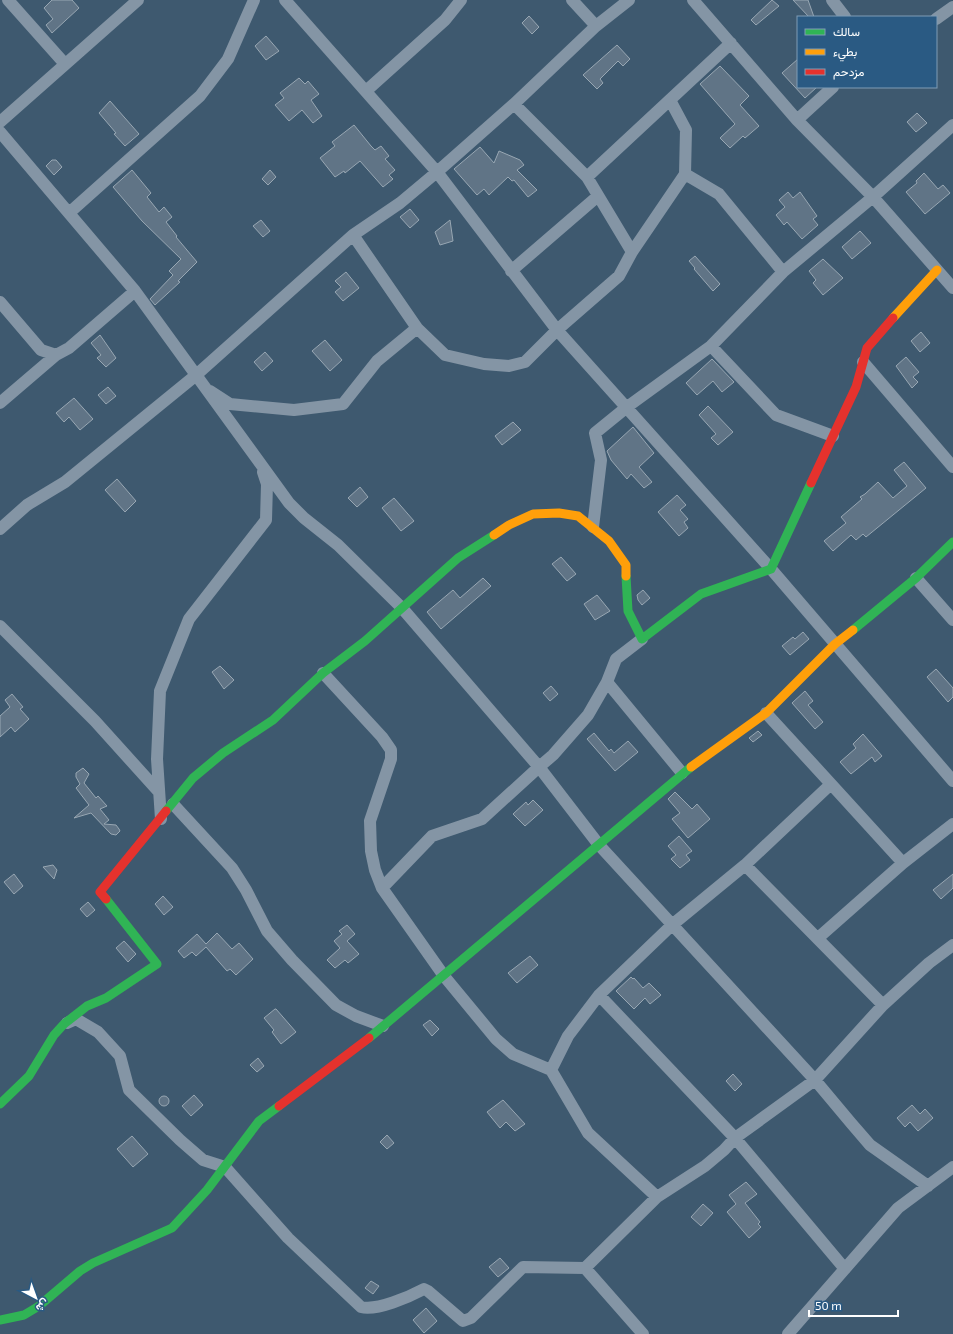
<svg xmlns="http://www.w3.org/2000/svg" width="953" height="1334" font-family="'Exo 2',Vazirmatn,sans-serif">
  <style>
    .building { fill: #607486; stroke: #98a7b3 }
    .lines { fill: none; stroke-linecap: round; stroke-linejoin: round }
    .street { stroke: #8495a5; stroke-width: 12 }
    .fast { stroke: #30b455; stroke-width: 9 }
    .slow { stroke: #ff9f0a; stroke-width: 9 }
    .jam { stroke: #e5322d; stroke-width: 9 }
  </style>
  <rect width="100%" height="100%" fill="#3e596f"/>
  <path class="building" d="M52,0H72L79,8L52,33L46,25L53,19L44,8Z
    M772,0L779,6L756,25L751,20Z
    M793,0H808L814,17H809Z
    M529,16L539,27L532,34L522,23Z
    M266,36L279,51L266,60L255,46Z
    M617,45L630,59L623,66L618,61L600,79L603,83L597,89L583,75Z
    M798,59V87H817L805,98L782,73Z
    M720,66L749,96L740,105L759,126L745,138L743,136L730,148L720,138L735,124L700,84Z
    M299,78L305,84L308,81L319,94L311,100L322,116L313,123L302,110L289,121L275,105L284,98L280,93Z
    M110,101L139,134L125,146L114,134L116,133L99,113Z
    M917,113L927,123L916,132L907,122Z
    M354,125L371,146L375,150L381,146L389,156L385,159L395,170L389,175L393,179L383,187L360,161L345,173L344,171L335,177L320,158L335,146L332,142Z
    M480,147L494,163L499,151L520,160L524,165L517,170L537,190L528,197L514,180L512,181L508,177L489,195L484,189L477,195L454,169Z
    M52,160H56L62,167L54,175L46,166Z
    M132,170L151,193L147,197L159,212L164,207L172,217L166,222L177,236L176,237L197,262L178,281L180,282L155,305L150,299L173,275L169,271L181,259L142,221L113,187Z
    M270,170L276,177L268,185L262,179Z
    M924,173L938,189L943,185L950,193L925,214L906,192L917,183L916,181Z
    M788,192L793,198L800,192L817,216L813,219L818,225L802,239L787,222L784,225L776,215L785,207L779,200Z
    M410,209L419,220L410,228L400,217Z
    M261,220L270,231L263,237L253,226Z
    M450,220L453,241L440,245L435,232Z
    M860,231L871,243L852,259L842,247Z
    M695,256L720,284L713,291L694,269L695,268L689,261Z
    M823,259L843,278L823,295L813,283L816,280L809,271Z
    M346,272L359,288L343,301L335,292L341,287L335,281Z
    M921,332L930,343L920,352L911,341Z
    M100,335L116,358L106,367L97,358L101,355L91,343Z
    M325,340L342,360L330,371L312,351Z
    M265,352L273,361L262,371L254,362Z
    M906,357L919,372L913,377L918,382L912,388L896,366Z
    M712,359L734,382L722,392L713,381L697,395L686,383Z
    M108,387L116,396L106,404L98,395Z
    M74,398L93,419L80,430L69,417L64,422L56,413Z
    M708,406L733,432L718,445L711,438L716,434L699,415Z
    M513,422L521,430L502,445L495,436Z
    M633,427L654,453L639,467L652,482L644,488L631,474L627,479L611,460L607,451Z
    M904,462L926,488L866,537L863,534L856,540L851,535L833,551L824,541L846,523L841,517L862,499L860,497L865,494L878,482L893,498L907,486L894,470Z
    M117,479L136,501L125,512L105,490Z
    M360,487L368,497L357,507L348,498Z
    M677,495L686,505L680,510L688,519L684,522L688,528L679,536L658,512Z
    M394,498L414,521L401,531L382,508Z
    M561,557L576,574L567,581L552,564Z
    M483,578L491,586L441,629L427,612L453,590L460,598Z
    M643,590L650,598L642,605L638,600L637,595Z
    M597,595L610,611L595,620L584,604Z
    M803,632L809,639L790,655L782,646L793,637L795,639Z
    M220,666L234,680L224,689L212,672Z
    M936,669L953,688V697L948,702L927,677Z
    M551,686L558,694L550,701L543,693Z
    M805,691L813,701L808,705L823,722L815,729L792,703Z
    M12,694L23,707L20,709L29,719L15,732L11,727L0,737V716L10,707L5,700Z
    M758,731L762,735L753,742L749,738Z
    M594,733L609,751L611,749L614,753L628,741L638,752L615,771L587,739Z
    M863,734L882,756L875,762L872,757L851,774L840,762L856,748L853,744Z
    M83,768L89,774L84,783L96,798L98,796L107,806L100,809L109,820L104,824L116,825L119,829L120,831L116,835L111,834L91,813L74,818L89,805L76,788L80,784L76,777V773Z
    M675,792L692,809L697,804L710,819L688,838L672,819L680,813L668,799Z
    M533,800L543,810L525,826L513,814L526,802L528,805Z
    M679,836L692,851L686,855L690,860L680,868L671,859L676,855L668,846Z
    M53,865L57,870L54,879L43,867Z
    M14,874L23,886L14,894L4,882Z
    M953,874V888L941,899L933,890Z
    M163,896L173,907L164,915L155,904Z
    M88,902L95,910L87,917L80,909Z
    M347,925L355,934L347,941L359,954L348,963L345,960L335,968L327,960L340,948L334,941L342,934L339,931Z
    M217,933L232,949L239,943L253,959L236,975L230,969L227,971L206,947L196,956L192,952L184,958L178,951L197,934L206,944Z
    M124,941L136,954L128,962L116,948Z
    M530,956L538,965L517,983L508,973Z
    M631,977L633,979L634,978L643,988L649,983L661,995L650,1004L645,998L634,1009L616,991Z
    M275,1009H276L296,1032L281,1044L272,1032L274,1030L264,1018Z
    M430,1020L439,1029L432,1036L423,1025Z
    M258,1058L264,1066L257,1072L250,1065Z
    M733,1074L742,1084L735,1091L726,1081Z
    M194,1095L203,1105L191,1116L182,1106Z
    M159 1101a5 5 0 1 1 10 0a5 5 0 1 1-10 0Z
    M503,1100L525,1124L515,1131L506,1122L500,1128L487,1112Z
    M912,1105L920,1114L925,1109L933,1118L918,1131L910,1122L905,1127L897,1118Z
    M387,1135L394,1143L387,1149L380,1142Z
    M132,1136L148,1154L133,1167L117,1149Z
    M746,1182L757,1194L745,1203L760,1222L758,1224L761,1227L749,1238L727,1212L736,1204L729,1195Z
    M703,1204L713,1213L701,1226L691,1217Z
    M500,1258L509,1268L498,1277L489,1267Z
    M371,1281L379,1286L373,1294L365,1288Z
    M426,1308L437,1321L424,1333L413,1320Z"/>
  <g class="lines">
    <path class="street" d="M8,0L65,64
      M285,0L437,172L557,330L771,569L953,781
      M572,0L596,26
      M693,0L797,120L873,197L953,288
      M832,0L845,17
      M936,19L953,7
      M366,91L445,20L461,0
      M514,104L587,177L632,252
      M797,120L833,87
      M0,122L138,0
      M0,132L135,291L289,503L304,518L338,545L402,608L539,767L553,755L588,715L607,682L616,659L642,639
      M685,174L719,194L783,272
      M587,177L731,43
      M69,213L200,96L228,59L254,0
      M353,235L417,328L445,355L484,364L509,366L525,362L557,330L619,276L632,252L685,174L686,130L670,100
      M511,271L598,196
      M0,302L41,350L56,355
      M711,346L776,415L833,436
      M863,362L953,467
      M210,391L230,404L294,410L343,404L377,361L417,328
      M0,403L56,355L69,348L135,291
      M593,527L601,460L595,433L627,407L711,346L783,272L873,197L953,125
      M0,529L27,505L65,482L195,376L353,235L400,203L437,172L514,104L596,26L629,0
      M916,578L953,620
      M0,626L95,721L159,792
      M323,673L382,737L391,750V759L370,821L371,851L375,870L382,888L444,976L496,1039L513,1054L551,1070
      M607,682L682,773
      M831,784L903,863
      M173,804L232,868L246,890L267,931L292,960L336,1005L356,1016L383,1026
      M161,819L157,759L160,691L189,619L266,520L267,484L263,472
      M745,865L883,1005
      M382,888L432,836L482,819L539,767L599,845L815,1080L851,1123L870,1145L928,1186
      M818,938L903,863L953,824
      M599,995L735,1138L845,1269
      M67,1023L76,1019L98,1032L120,1056L129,1090L180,1140L203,1160L225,1167L288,1238L361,1307C377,1311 409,1297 424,1289L428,1291L463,1321L471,1318L523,1267L585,1268L657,1197L705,1166L724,1150L735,1138L815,1080L883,1005L929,963L953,945
      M657,1197L588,1133L551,1070L568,1036L599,995L672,925L745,865L831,784L766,713
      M585,1268L643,1334
      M788,1334L898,1208L953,1167"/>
    <path class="fast" d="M626,576L628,611L642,639L701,594L771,569L811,483
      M853,630L916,578L953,542
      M166,811L193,778L223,753L273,720L323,673L365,641L458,558L494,535
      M369,1038L691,767
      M0,1104L29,1076L54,1035L64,1024L87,1006L106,998L157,964L106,899
      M0,1320L24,1315L39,1306L80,1271L93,1263L172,1228L207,1190L259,1121L279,1106"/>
    <path class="slow" d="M893,318L937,270
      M494,535L509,525L533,514L559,513L578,516L609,541L626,565V576
      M691,767L766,713L835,644L853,630"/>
    <path class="jam" d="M811,483L856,387L867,348L893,318
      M106,899L100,892L166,811
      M279,1106L369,1038"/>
  </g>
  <rect x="797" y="16" width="140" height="72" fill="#2a5a83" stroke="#7f9cb5"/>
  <rect x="805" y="29" width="20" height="6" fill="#30b455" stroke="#7f9cb5"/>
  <text x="833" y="36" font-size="12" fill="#ffffff">سالك</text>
  <rect x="805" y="49" width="20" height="6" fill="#ff9f0a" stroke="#7f9cb5"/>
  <text x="833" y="56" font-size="12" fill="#ffffff">بطيء</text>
  <rect x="805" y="69" width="20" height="6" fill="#e5322d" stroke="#7f9cb5"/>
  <text x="833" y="76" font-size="12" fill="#ffffff">مزدحم</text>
  <g transform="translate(36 1298) rotate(139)" stroke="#2a5a83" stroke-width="3" paint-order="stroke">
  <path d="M0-3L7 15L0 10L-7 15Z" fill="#ffffff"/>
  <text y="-6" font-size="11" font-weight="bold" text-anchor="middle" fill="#ffffff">ش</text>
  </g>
  <path d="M809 1310v6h89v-6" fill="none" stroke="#ffffff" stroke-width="2"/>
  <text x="815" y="1310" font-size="12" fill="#ffffff" stroke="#2a5a83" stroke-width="3" paint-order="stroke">50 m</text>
</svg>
